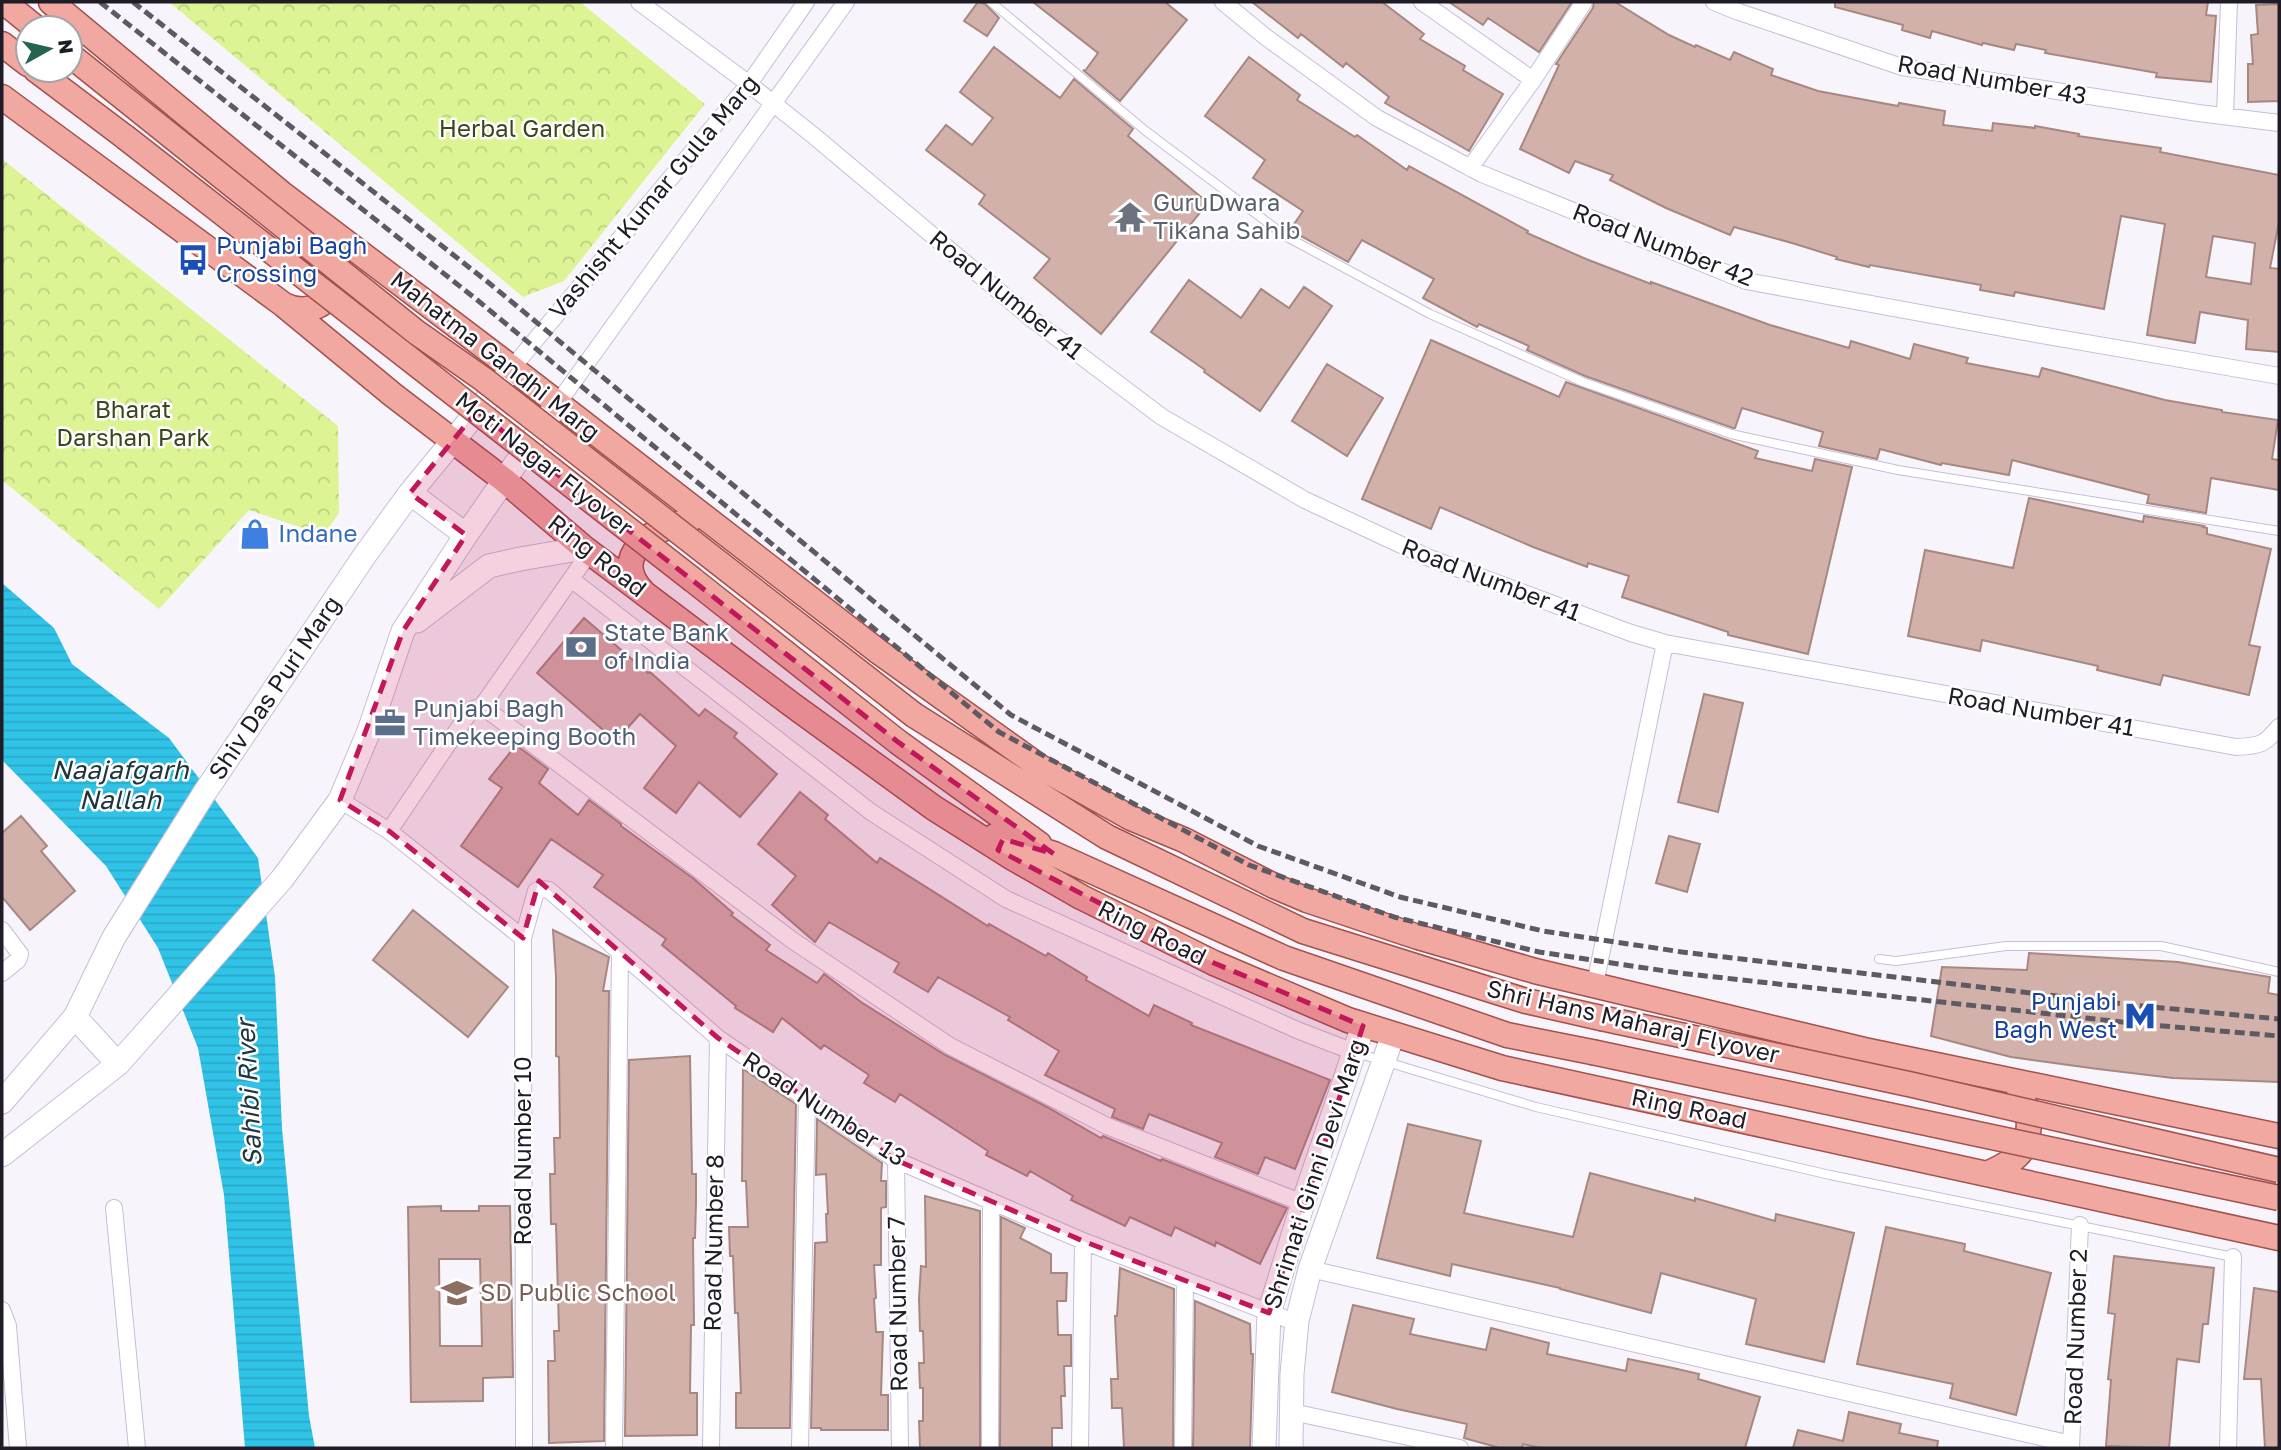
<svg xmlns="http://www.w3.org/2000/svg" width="2281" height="1450" font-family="'Golos Text',sans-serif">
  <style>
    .park { fill: url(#park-crowns) }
    .water { fill: url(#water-rules) }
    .building { fill: #d2b1aa; stroke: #a78881; stroke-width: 2; fill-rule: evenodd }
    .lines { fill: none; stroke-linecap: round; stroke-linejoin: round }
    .lane-casing { stroke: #c7bdd9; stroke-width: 10 }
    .street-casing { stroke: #c7bdd9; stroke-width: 18 }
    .secondary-casing { stroke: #c7bdd9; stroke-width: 25 }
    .primary-casing { stroke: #a1514e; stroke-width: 27 }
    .lane { stroke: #fff; stroke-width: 8 }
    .street { stroke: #fff; stroke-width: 16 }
    .secondary { stroke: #fff; stroke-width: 23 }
    .primary { stroke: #f1a8a1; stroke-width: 24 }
    .rail { stroke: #5d5a63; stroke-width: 5; stroke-dasharray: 10 5; stroke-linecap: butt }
    .primary-bridge-casing { stroke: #a1514e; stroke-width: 27; stroke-linecap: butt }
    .primary-bridge { stroke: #f1a8a1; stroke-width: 24 }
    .marked { fill: #c2185b; fill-opacity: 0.2; stroke: #c2185b; stroke-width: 5; stroke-dasharray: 14 9; stroke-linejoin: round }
    .labels { text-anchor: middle; stroke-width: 5; stroke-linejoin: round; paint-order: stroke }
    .street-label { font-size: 24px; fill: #201c27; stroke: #fff }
    .park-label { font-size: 24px; fill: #3c461d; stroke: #fff }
    .worship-label { font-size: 24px; fill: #5b616d; stroke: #fff; text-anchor: start }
    .transit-label { font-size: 24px; fill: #164399; stroke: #fff; text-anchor: start }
    .shop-label { font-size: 24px; fill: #366cbe; stroke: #fff; text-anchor: start }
    .service-label { font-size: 24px; fill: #4e5e75; stroke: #fff; text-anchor: start }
    .education-label { font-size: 24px; fill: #785e54; stroke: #fff; text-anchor: start }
    .water-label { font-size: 26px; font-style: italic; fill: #1e353c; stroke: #fff }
  </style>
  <defs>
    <pattern id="park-crowns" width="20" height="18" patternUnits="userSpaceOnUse" patternTransform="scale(1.75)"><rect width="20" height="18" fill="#dcf494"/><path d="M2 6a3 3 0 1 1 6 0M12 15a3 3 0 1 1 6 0" fill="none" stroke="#bcd180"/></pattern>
    <pattern id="water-rules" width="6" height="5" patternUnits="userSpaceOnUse" patternTransform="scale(1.75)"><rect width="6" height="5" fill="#30c3e8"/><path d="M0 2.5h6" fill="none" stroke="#2aa7c7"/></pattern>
  </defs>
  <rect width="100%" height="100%" fill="#f7f5fb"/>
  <path class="park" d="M169,2H580L705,104L564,281L523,297Z
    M2,159L338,426L339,513L324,535L249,510L159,609L2,480Z"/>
  <path class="water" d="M2,583L54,628L72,664L169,738L258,858L275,977L282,1128L309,1416L315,1448H245L224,1195L198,1048L158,948L106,866L2,760Z"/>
  <path class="building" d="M978,2L985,4L999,18L987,36L964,21Z
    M1033,2H1165L1187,20L1120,101L1083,70L1085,71L1098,53Z
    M1252,2H1382L1424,34L1420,39L1465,66L1463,70L1503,94L1469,151L1385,103L1389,97L1346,63L1343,67L1301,34L1298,38Z
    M1449,2H1572L1539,52L1488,18L1483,25Z
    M1594,2H1615L1669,35L1695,47L1696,45L1730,60L1734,52L1773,69L1771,75L1818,91L1898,106L1899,103L1945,111L1943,125L1992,131L1993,123L2035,128V126L2079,134L2078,136L2161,148L2160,152L2279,175V222L2270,268L2279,269V352L2246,349L2248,320L2200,312L2195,343L2147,335L2165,224L2121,216L2104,309L2015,292L2014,296L1980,290L1981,285L1870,265L1869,267L1836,259L1837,257L1792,243L1734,227L1730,235L1666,208L1610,180L1613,175L1575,161L1569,173L1520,149L1559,65L1556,64L1593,8ZM2213,236L2255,243L2251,284L2206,277Z
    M1835,2H2208L2206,15L2216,16L2211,82L2156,77L2157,73L2045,53L2046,50L2016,44L2014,50L1983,43L1982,45L1932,31L1930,38L1902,30L1903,25L1835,7Z
    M2279,4V101L2248,102V64H2253L2251,35L2258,34L2256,5Z
    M994,47L1060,98L1074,79L1133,129L1128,136L1208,203L1101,334L1034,278L1050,259L979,204L985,195L926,150L946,125L972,145L993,118L960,92Z
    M1249,57L1300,95L1297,100L1355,137L1357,135L1407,170L1409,166L1528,231L1527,233L1586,259L1651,284V282L1770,325L1849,348L1851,341L1910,359L1914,344L1968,358L1966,363L2039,377L2042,368L2165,400L2222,410V412L2278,420L2272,459L2279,460V490L2211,478L2206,513L2147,503L2149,495L2012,460L2009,475L1942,463L1941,465L1880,449L1877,459L1819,446L1823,432L1742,408L1735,428H1733L1585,376L1527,350L1529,346L1479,324L1477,327L1423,298L1434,279L1362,240L1348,262L1290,230L1303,211L1253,178L1265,160L1205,116Z
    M1189,280L1241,318L1261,289L1289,308L1304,287L1332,306L1260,411L1204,372L1205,370L1151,332Z
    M1431,340L1559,397L1566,382L1758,451L1755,458L1812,471L1815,459L1852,467L1808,654L1728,635V632L1622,597L1629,576L1588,563L1587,567L1533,547L1440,507L1431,529L1362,499Z
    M1327,364L1383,398L1347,456L1292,421Z
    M2029,498L2143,522L2144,516L2204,526L2203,527L2207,528V534L2271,549L2249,645L2260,647L2249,695L2163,675L2160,685L2097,670L2098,666L1982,640L1980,651L1908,636L1925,550L2013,568Z
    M584,618L648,673L650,672L699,716L705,709L737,733L734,737L777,774L740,817L699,782L676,813L644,788L676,746L640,714L616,741L537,673Z
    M1704,694L1743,703L1718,812L1678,802Z
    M516,745L548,769L539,783L578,815L589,800L621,824V826L694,879L733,913L731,915L770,945L766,950L817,983L824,974L861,1002L945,1055L1047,1107L1101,1138L1103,1136L1161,1161L1162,1159L1287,1208L1260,1264L1216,1242L1215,1246L1175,1227L1171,1236L1130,1217L1125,1226L1071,1200L1073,1196L1030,1171L1027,1176L986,1155L988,1151L900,1094L895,1102L864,1083L869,1075L824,1045L821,1049L782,1018L773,1032L735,1008L736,1006L662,945L666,939L594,887L603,875L551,839L518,887L461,846L502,788L489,779Z
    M800,792L828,815L825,819L877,863L880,858L988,926L989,924L1046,956L1048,953L1087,977L1086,980L1149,1016L1154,1005L1192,1023L1191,1025L1330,1080L1295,1169L1265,1157L1258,1174L1215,1157L1222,1143L1149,1114L1143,1129L1112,1117L1115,1109L1045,1075L1059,1051L1008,1020L1010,1017L938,977L928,992L894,972L899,963L829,922L815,942L772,905L796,876L758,844Z
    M21,816L47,846L41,851L75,891L30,930L2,897V833Z
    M1669,836L1700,844L1687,892L1656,883Z
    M413,910L508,987L468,1037L373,960Z
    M553,930L609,957L603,991H609L604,1441L549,1443L548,1361H555L554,1331H559L556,1224H551L550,1174H555L554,1138H560L559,1057L556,1056V976Z
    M2029,953L2178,962L2270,977L2268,993L2279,995V1082L2173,1078L2098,1069L2011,1057L1931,1036L1942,967L2027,970Z
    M690,1056L692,1174H696V1202L695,1238H693L694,1325H691L690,1393H697V1435L625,1436L629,1060Z
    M743,1069L796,1104L790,1428H736V1393H741L738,1313H735L733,1256H730L729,1227H748L746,1181H742Z
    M817,1119L882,1163L881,1181H886V1207L881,1208V1265H874L876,1298L874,1299L876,1332H883L881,1395H888V1430H821V1428H811L815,1243L827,1242L826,1214H828L826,1174L816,1175Z
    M1408,1124L1481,1141L1464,1213L1573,1237L1590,1173L1695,1201V1198L1775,1221L1776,1214L1854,1233L1824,1362L1746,1344L1756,1299L1661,1273L1651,1313L1560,1289V1288L1452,1264L1450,1276L1377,1258Z
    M925,1196L980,1211V1448H920L919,1421H923V1388H920L919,1363H924L923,1331H920L919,1299L921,1266L926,1267Z
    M441,1206V1211H479V1206H510L513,1377L483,1378V1401L411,1402L408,1207ZM439,1259H480L482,1346H440Z
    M1001,1217L1025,1228L1020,1238L1051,1254V1273H1067L1066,1301H1057L1058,1335H1071V1366H1064L1065,1396H1061L1062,1428H1052V1448H1000Z
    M1886,1227L1965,1244L1964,1251L2051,1273L2016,1415L1950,1398L1953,1384L1857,1364Z
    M2114,1256L2214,1268L2208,1324H2203L2199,1362L2177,1359L2169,1448L2106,1446L2111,1380L2108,1379L2115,1314L2108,1313Z
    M1120,1268L1174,1289L1173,1448H1124L1122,1408H1112L1111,1379H1118L1115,1316H1117Z
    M2254,1288L2279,1292V1448H2265L2261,1379H2244Z
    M1195,1301L1250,1324L1251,1354H1253L1250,1448H1193Z
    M1353,1305L1414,1319L1410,1334L1486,1350L1491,1328L1549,1343L1547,1354L1626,1371L1628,1359L1673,1368L1699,1374L1698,1379L1760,1397L1745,1448H1541L1523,1444L1522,1448H1500L1464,1438L1467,1424L1397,1409L1332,1392Z
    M1849,1412L1901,1424L1899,1433L1938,1441L1937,1448H1793L1798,1430L1843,1441Z"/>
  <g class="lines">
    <defs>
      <path id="lane" d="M991,2L1147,132L1287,237L1430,314L1583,382L1731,434L1898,470L2279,531
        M1879,959L1896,961L2006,946H2161L2279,972
        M1357,1053L1536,1107L1830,1175L2233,1257"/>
      <path id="street" d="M639,2L749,84L814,136L1032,319L1162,417L1305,500L1427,557L1631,633L1665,643L2236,747C2260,746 2264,745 2279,727
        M1223,2L1267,38L1377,118L1482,174L1746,281L2035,334L2279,376
        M1422,2L1533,80
        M1714,2L1739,12L1902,67L2198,113L2279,123
        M2225,116L2229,2
        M1470,168L1533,80L1584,2
        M512,368L749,84L806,2
        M558,403L846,2
        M571,579L871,812L1006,899L1297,1030L1354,1052
        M482,706L792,940L950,1046L1107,1126L1303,1203
        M340,800L389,831L523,938
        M389,831L471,710L482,706L590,552
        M2,930L20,954L18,960L2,973
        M1595,984L1665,643
        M896,1160L900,1448
        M114,1208L137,1448
        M1310,1269L2071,1444
        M2,1310L8,1326L18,1448
        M1292,1412L1460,1448
        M524,1448L523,938L536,891L540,889L549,890L718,1038L896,1160L1083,1241L1297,1323
        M614,1448L620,954
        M711,1448L718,1038
        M800,1448L807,1098
        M990,1448L991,1201
        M1080,1448L1083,1241
        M1183,1448L1185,1280
        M2071,1448L2080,1225
        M2228,1448L2233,1257"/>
      <path id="secondary" d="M410,493L466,535
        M417,621L489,566L520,559L584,548
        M75,1017L118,1064
        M2,1102L75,1017L114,937L205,792L365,555L410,493L508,374
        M2,1155L118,1064L282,879L340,800L369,731L403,631L466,535L558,403
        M1264,1448L1269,1313L1303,1203L1363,1026
        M1291,1448L1292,1374L1297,1321L1310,1269L1393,1035"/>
      <path id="primary" d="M4,2L36,28
        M51,2L281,193L512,368L879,652L1040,767L1131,818L1184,840L1274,886L1307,900L1418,937L1535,971L1864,1050L2279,1136
        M2,44L28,64
        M36,70L125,137
        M2,97L284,305L393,395L504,480L584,548L791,704L934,808L1013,858L1081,897L1214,963L1348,1020L1502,1068L2279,1238
        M284,305C306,316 333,305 338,280C340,272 336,259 334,251
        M693,580L898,742L1039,844
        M643,592C608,556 654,526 688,522
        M914,715L1107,837L1303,931L1526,1001L1601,1018
        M995,836L1054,854L1284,958L1507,1035L1592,1052
        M1987,1174C1997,1169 2007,1165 2016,1157C2032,1142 2033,1112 2019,1095"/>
    </defs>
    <use href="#lane" class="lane-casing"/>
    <use href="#street" class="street-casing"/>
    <use href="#secondary" class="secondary-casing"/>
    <use href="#primary" class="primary-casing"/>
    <use href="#lane" class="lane"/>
    <use href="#street" class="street"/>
    <use href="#secondary" class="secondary"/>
    <use href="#primary" class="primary"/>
    <path class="rail" d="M100,2L476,299L999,732L1249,865L1394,917L1539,952L1679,973L2140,1024L2279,1036
      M133,2L489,283L1011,715L1258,846L1400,897L1543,931L1682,952L2142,1006L2279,1019"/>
    <defs>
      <path id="primary-bridge" d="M70,55L416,332L483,379L914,715
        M125,137L693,580
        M1601,1018L1913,1085L2279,1170
        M1592,1052L2279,1198"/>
    </defs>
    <use href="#primary-bridge" class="primary-bridge-casing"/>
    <use href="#primary-bridge" class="primary-bridge"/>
  </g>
  <path class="marked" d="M477,411L898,742L1054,854L1003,839L998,850L1214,963L1363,1026L1269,1313L1083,1241L896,1160L718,1038L539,881L523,938L389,831L340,800L403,631L466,535L410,493Z"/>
  <defs>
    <symbol id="temple-bare" viewBox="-9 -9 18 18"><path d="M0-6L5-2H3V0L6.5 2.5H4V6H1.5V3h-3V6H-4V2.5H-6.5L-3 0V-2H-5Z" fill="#6b7280" stroke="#fff" stroke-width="2.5" paint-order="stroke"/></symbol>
    <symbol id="bus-bare" viewBox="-9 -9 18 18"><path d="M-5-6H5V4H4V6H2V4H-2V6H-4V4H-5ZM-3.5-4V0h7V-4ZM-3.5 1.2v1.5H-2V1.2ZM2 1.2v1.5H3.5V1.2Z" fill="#1a4fb4" stroke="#fff" stroke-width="2.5" paint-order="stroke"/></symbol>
    <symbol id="shop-bare" viewBox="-9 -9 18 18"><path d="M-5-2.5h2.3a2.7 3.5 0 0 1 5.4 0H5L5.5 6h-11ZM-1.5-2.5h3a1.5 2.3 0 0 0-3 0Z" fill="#3f7fe0" stroke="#fff" stroke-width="2.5" paint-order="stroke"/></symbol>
    <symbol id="bank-bare" viewBox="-9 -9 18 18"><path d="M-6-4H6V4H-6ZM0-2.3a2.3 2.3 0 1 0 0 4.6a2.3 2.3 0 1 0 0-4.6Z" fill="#5c6f8a" stroke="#fff" stroke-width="2.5" paint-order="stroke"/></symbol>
    <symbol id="office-bare" viewBox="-9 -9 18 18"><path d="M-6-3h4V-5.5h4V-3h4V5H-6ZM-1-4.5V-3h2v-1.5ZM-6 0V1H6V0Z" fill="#5c6f8a" stroke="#fff" stroke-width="2.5" paint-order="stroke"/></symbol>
    <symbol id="metro-bare" viewBox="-9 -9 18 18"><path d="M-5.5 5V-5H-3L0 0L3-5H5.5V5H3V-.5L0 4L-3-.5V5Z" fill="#1a4fb4" stroke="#fff" stroke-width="2.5" paint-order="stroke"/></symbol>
    <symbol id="school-bare" viewBox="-9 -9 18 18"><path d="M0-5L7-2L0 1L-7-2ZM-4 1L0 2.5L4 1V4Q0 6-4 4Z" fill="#8d6e63" stroke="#fff" stroke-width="2.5" paint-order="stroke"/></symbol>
  </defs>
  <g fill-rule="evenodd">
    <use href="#temple-bare" x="1108" y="195" width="44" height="44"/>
    <use href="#bus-bare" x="171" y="238" width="44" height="44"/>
    <use href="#shop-bare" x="233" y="512" width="44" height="44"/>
    <use href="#bank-bare" x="559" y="625" width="44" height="44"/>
    <use href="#office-bare" x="368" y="701" width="44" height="44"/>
    <use href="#metro-bare" x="2118" y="994" width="44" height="44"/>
    <use href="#school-bare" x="435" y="1271" width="44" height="44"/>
  </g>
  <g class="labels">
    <g class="street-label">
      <text transform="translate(1992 80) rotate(10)" y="8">Road Number 43</text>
      <text transform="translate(654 197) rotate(-50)" y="8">Vashisht Kumar Gulla Marg</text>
      <text transform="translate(1663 245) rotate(21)" y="8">Road Number 42</text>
      <text transform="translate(1006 295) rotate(39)" y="8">Road Number 41</text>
      <text transform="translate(495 356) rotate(38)" y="8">Mahatma Gandhi Marg</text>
      <text transform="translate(544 464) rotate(38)" y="8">Moti Nagar Flyover</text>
      <text transform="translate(597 556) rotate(38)" y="8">Ring Road</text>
      <text transform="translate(1491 580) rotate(21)" y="8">Road Number 41</text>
      <text transform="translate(275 688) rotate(-56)" y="8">Shiv Das Puri Marg</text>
      <text transform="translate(2041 712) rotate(10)" y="8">Road Number 41</text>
      <text transform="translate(1152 933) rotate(26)" y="8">Ring Road</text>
      <text transform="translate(1633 1022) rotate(13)" y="8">Shri Hans Maharaj Flyover</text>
      <text transform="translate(824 1109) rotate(33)" y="8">Road Number 13</text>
      <text transform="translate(1689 1109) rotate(12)" y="8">Ring Road</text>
      <text transform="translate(523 1151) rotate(-90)" y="8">Road Number 10</text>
      <text transform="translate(1315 1174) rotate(-72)" y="8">Shrimati Ginni Devi Marg</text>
      <text transform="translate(714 1243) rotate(-89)" y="8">Road Number 8</text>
      <text transform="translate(898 1304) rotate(-91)" y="8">Road Number 7</text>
      <text transform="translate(2076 1337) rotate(-88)" y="8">Road Number 2</text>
    </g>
    <g class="park-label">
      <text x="522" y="137">Herbal Garden</text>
      <text x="133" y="418">Bharat<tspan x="133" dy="28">Darshan Park</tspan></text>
    </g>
    <g class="worship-label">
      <text x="1153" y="211">GuruDwara<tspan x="1153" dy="28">Tikana Sahib</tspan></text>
    </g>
    <g class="transit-label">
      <text x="216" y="254">Punjabi Bagh<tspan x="216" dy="28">Crossing</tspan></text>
      <text x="2117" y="1010" text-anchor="end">Punjabi<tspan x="2117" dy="28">Bagh West</tspan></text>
    </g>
    <g class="shop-label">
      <text x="278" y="542">Indane</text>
    </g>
    <g class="service-label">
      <text x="604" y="641">State Bank<tspan x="604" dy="28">of India</tspan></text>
      <text x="413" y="717">Punjabi Bagh<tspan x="413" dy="28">Timekeeping Booth</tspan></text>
    </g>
    <g class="education-label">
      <text x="480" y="1301">SD Public School</text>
    </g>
    <g class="water-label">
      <text x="120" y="779">Naajafgarh<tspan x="120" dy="30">Nallah</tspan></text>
      <text transform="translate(249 1093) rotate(-93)" y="9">Sahibi River</text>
    </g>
  </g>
  <rect width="2281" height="1450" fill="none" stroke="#201c27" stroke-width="7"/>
  <g transform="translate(49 49) rotate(82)"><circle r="33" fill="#ffffff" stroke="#a6a4a9" stroke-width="2"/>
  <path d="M0-5L12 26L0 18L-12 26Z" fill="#256450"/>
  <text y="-10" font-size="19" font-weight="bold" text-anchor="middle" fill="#201c27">N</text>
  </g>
</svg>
